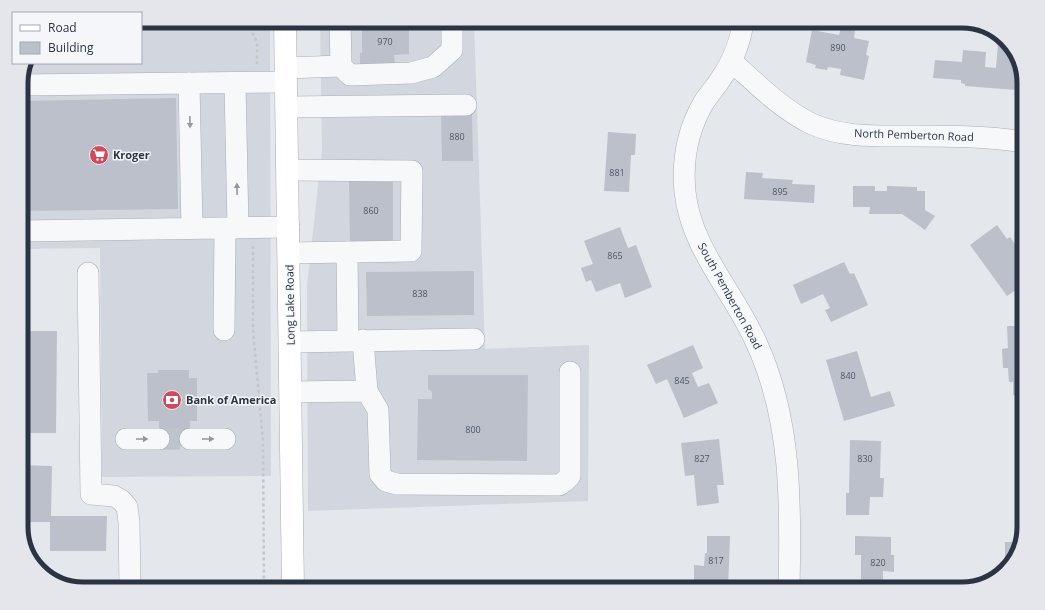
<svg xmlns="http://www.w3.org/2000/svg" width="1045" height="610" font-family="'Open Sans',sans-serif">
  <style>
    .built { fill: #d2d6de }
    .building { fill: #bbc0ca }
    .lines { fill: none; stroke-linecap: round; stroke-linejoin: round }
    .minor-tunnel { stroke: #bfc3cb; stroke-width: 21; stroke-dasharray: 21 10; stroke-linecap: butt }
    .minor-casing { stroke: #a9aeb7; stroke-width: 22 }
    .major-casing { stroke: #a3abb8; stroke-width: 23 }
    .path { stroke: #c2c5cb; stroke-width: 2.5; stroke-dasharray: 3 3; stroke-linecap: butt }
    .minor { stroke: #f7f8fa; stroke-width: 21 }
    .major { stroke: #fff; stroke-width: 22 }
    .oneway { fill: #9196a0 }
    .labels { text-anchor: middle; stroke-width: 3; stroke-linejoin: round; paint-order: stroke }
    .number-label { font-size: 9px; fill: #4f5766 }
    .street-label { font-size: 11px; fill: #2b3445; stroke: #f4f6f9 }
    .poi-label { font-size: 11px; font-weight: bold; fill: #2b3445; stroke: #f4f6f9; text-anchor: start }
    .rim { fill: none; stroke: #2b3445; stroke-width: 5 }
  </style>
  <rect width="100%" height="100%" fill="#e4e7ec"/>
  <path class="built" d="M141,21H270L271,476L102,477L100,248L21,249V80L29,63H141Z
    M320,21H474L485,349L589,345L588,501L308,511L307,286L322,150Z"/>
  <path class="building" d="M362,21H394V30H409V54L394,55L395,65H360V53H362Z
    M841,27L855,30L854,38L869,41L866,55L869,56L864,80L840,75L841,69L828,67L827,70L815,68L816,65L806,62L812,30L839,35Z
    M998,44L1008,45L1016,52L1018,60L1016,90L965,86V84L961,83V80L933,78L935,60L962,62L963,50L986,52L985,67L996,68Z
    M176,98L178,209L21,211V101Z
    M441,114H472L473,161H442Z
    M608,132L636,134L635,155H631L629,192L604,191Z
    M746,172L763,173L762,178L793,180L792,184L815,185L814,203L744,199Z
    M349,179H393V244H350Z
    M853,186H875V191H887V186L917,187V191H925V210L935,216L925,230L902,214H869L870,207H853Z
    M997,225L1007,239L1010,237L1024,257V284L1007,296L970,245Z
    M620,227L628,248L636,245L652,287L625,298L620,283L596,292L591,280L586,282L581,268L593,264L584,241Z
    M844,262L850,274L854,273L868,305L831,322L825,310L830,308L823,294L801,304L793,285Z
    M474,271V315L367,316L366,272Z
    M1021,323H1024V395H1013V382H1009L1008,368H1003L1002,349L1008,348L1007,326H1021Z
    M25,331H57L56,433H24Z
    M693,345L703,368L692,373L698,387L709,383L718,403L684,418L667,379L656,384L647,365Z
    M857,351L871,397L890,391L895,406L844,421L826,360Z
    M158,370H189V378H197V421H190V446H159V421H148L147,373H158Z
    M428,375H528L527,461L417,460L418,399H432V392L428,389Z
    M719,439L724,485H717L719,503L697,506L694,475L685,476L681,443Z
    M850,440L881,441L880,478H884L883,497H870L869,515H846V493H849Z
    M21,465L52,466L51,516H107L106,551H50V522H21Z
    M707,536H730L728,589H694V565L704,566L705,553H707Z
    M855,536L891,537V555H894V572L883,571V589H861V555H855Z
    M1005,542H1020L1016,558L1005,568Z"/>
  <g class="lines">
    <path class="minor-tunnel" d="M159,439H190"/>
    <defs>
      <path id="minor" d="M340,21L341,66
        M743,21C741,41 732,63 720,80C715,88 709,94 704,102C688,129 682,161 685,192C691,249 734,292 756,342C792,419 791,506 789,589
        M731,61C756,83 780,108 810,123C841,138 878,136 912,136C949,136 987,136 1024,142
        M286,68L341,66L350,75L411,73L433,67L452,50V21
        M189,83L192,228
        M235,83L238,228
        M21,85L286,82
        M287,107L466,105
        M288,170L412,171L411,251L289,253
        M21,231L289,227
        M347,252L348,340
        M88,273L91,494L114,496L121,500L127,507L129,522L130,589
        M224,330L225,228
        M363,340L367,391
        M290,342L474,339
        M291,392L367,391L378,410L380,474L386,481L397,484L559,485L565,481L570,476V372
        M126,439H159
        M190,439H225"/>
      <path id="major" d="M285,21L293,589"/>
    </defs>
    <use href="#minor" class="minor-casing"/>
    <use href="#major" class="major-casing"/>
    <path class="path" d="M250,21L251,30L257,42V64
      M253,246V330L263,440L264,589"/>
    <use href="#minor" class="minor"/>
    <use href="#major" class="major"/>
  </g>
  <defs><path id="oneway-solid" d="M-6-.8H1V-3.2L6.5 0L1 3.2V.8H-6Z"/></defs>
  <g class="oneway">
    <use href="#oneway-solid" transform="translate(190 122) rotate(89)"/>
    <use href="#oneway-solid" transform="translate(237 189) rotate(-91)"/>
    <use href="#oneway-solid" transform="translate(142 439)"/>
    <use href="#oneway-solid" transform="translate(208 439)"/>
  </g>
  <defs>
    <symbol id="supermarket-disc" viewBox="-11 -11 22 22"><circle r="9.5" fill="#d1495b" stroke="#f4f6f9"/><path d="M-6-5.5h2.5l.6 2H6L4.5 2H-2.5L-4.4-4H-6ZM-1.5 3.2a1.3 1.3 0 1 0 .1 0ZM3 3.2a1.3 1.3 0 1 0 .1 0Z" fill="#fff"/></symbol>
    <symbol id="bank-disc" viewBox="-11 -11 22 22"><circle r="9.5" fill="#d1495b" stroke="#f4f6f9"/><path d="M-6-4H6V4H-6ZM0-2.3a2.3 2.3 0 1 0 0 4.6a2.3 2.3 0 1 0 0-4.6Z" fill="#fff"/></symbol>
  </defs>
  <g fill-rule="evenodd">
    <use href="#supermarket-disc" x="88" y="144" width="22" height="22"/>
    <use href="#bank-disc" x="161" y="389" width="22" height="22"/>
  </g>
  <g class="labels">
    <g class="number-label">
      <text x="385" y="45">970</text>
      <text x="838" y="51">890</text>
      <text x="457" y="140">880</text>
      <text x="617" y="176">881</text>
      <text x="780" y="195">895</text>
      <text x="371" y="214">860</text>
      <text x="615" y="259">865</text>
      <text x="420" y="297">838</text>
      <text x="848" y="379">840</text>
      <text x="682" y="384">845</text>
      <text x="473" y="433">800</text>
      <text x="702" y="462">827</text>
      <text x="865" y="462">830</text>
      <text x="716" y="564">817</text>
      <text x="878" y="566">820</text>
    </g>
    <g class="street-label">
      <text transform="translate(914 135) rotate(2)" y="4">North Pemberton Road</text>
      <text transform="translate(730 296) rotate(61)" y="4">South Pemberton Road</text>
      <text transform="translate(290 305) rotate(-91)" y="4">Long Lake Road</text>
    </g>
    <g class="poi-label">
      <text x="113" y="159">Kroger</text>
      <text x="186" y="404">Bank of America</text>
    </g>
  </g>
  <path d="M0 0H1045V610H0ZM83 28H962A55 55 0 0 1 1017 83V527A55 55 0 0 1 962 582H83A55 55 0 0 1 28 527V83A55 55 0 0 1 83 28Z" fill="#e4e6eb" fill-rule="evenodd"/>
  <path class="rim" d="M83 28H962A55 55 0 0 1 1017 83V527A55 55 0 0 1 962 582H83A55 55 0 0 1 28 527V83A55 55 0 0 1 83 28Z"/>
  <rect x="12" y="12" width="130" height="52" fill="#f4f6f9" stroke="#a4a8b1"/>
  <rect x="20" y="25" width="20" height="6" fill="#ffffff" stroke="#a4a8b1"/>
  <text x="48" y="32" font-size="12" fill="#2b3445">Road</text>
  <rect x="20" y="42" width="20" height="12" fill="#bbc0ca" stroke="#a4a8b1"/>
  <text x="48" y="52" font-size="12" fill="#2b3445">Building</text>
</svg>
